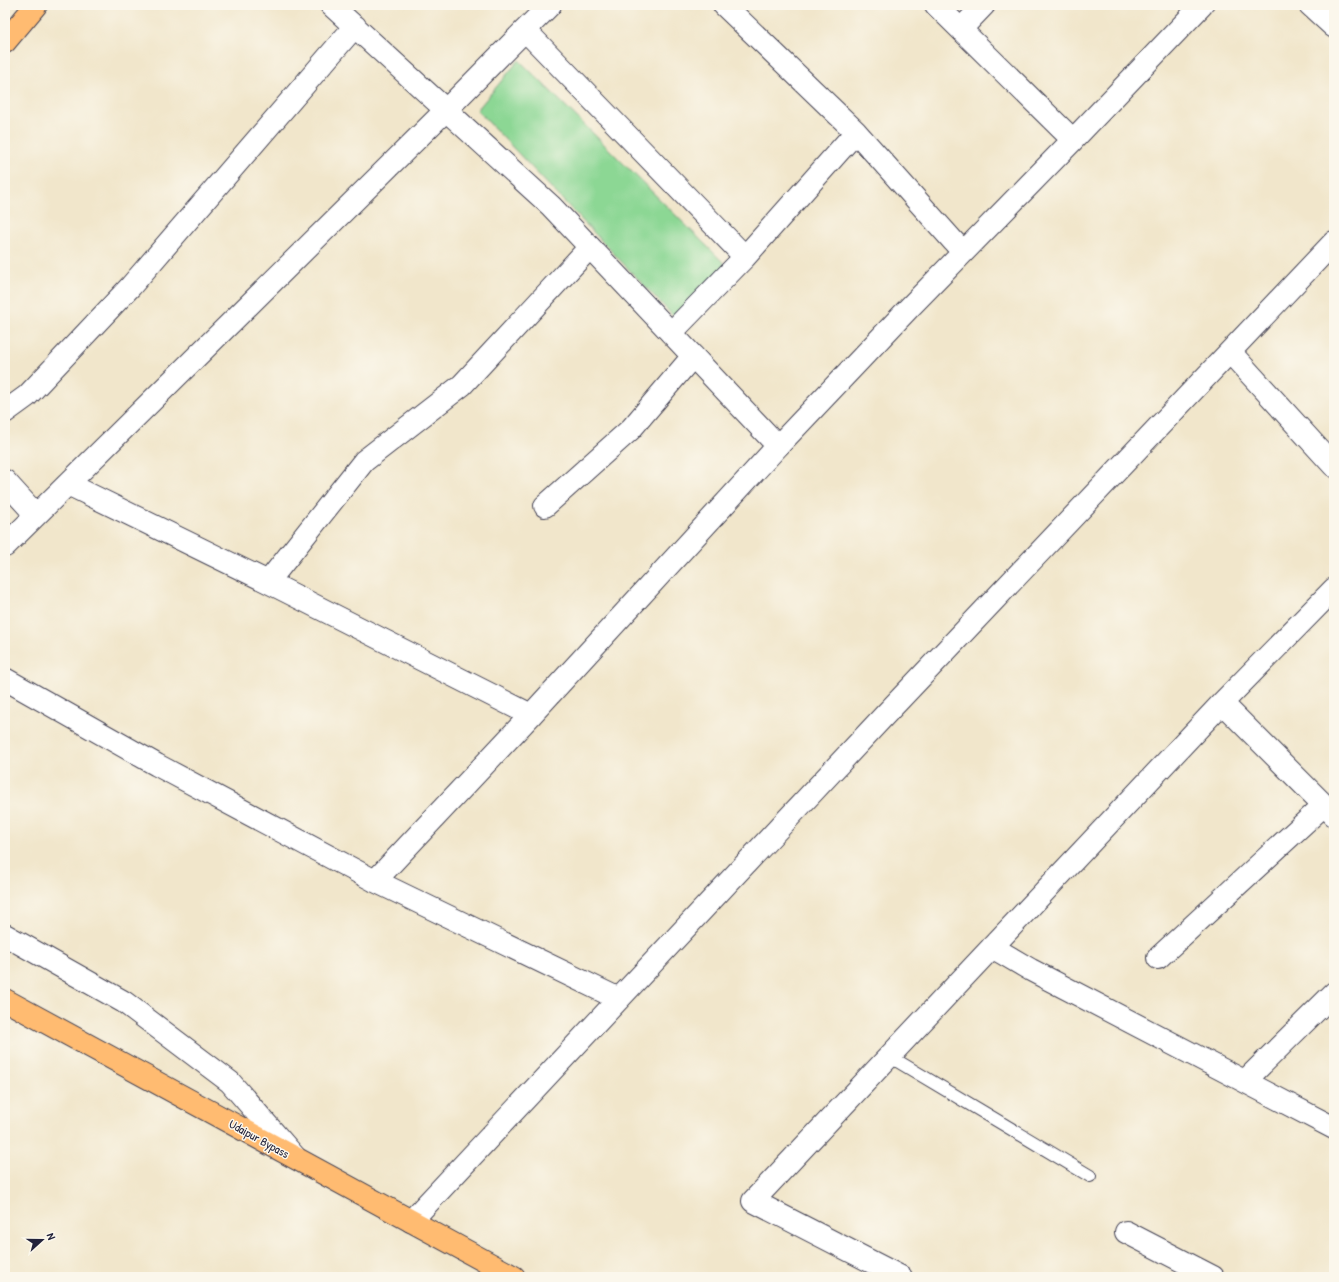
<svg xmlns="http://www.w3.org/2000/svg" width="1339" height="1282" font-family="'Patrick Hand',sans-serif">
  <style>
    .green { fill: #8cd794; stroke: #577c68 }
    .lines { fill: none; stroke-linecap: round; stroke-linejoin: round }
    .service-casing { stroke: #413f51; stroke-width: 14 }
    .minor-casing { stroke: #413f51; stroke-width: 24 }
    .primary-casing { stroke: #413f51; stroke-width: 24 }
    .trunk-casing { stroke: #413f51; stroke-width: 24 }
    .service { stroke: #fff; stroke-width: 12 }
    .minor { stroke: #fff; stroke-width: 22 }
    .primary { stroke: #ffbb71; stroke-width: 22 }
    .trunk { stroke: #ffbb71; stroke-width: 22 }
    .labels { text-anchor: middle; stroke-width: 3; stroke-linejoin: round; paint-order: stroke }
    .street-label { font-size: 12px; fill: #22223b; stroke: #fbf7ec }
  </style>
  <rect width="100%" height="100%" fill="#fbf7ec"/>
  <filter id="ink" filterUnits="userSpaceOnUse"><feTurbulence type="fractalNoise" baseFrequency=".025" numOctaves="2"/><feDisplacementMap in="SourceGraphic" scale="8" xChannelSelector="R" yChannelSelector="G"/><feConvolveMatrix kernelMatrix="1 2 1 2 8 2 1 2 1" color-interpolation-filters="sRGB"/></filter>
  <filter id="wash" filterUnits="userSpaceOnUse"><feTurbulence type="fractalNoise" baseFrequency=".012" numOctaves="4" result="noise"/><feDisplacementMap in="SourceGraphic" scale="16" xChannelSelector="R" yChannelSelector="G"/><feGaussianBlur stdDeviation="0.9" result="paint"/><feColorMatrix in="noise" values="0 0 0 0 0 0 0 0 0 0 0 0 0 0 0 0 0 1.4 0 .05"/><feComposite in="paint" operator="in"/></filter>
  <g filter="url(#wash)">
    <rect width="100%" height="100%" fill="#f1e6cb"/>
    <path class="green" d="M519,60L729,268L676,319L477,110Z"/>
  </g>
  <g filter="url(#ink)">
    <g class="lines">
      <defs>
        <path id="service" d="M889,1056L1090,1176"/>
        <path id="minor" d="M331,5L551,206L778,446L909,308L1073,140
          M724,5L856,132
          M936,5L1073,140L1202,5
          M1310,5L1334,27
          M961,29L984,5
          M525,30L550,5
          M745,257L856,132L963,252
          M1230,352L1334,466
          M5,412L27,396L131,286L355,26
          M5,481L36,515
          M68,484L268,582L531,715
          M545,506L631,429L693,356
          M5,546L446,110L525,30L745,257L671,333
          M268,582L364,461L462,385L590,247
          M5,679L157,765L375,881L619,999
          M1222,703L1334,589
          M375,881L531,715L778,446
          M5,935L124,1002L230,1082L295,1157
          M992,947L1031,970L1334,1128
          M1158,958L1324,805
          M1245,1081L1334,993
          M411,1221L883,717L1334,242
          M1126,1232L1213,1277
          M901,1277L753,1201L1222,703L1334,815"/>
        <path id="primary" d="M5,42L36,5"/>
        <path id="trunk" d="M5,1000L514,1277"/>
      </defs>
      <use href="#service" class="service-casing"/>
      <use href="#minor" class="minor-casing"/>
      <use href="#primary" class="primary-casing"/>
      <use href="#trunk" class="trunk-casing"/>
      <use href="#service" class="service"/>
      <use href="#minor" class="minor"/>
      <use href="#primary" class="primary"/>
      <use href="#trunk" class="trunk"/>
    </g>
  </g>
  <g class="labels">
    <g class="street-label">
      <text transform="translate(259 1139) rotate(29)" y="4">Udaipur Bypass</text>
    </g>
  </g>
  <rect width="1339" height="1282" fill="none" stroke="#fbf7ec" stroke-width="20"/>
  <g transform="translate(42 1240) rotate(69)" stroke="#fbf7ec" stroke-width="3" paint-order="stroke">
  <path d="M0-3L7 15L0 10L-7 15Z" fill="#22223b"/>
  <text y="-6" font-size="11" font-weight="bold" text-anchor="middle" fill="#22223b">N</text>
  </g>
</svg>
